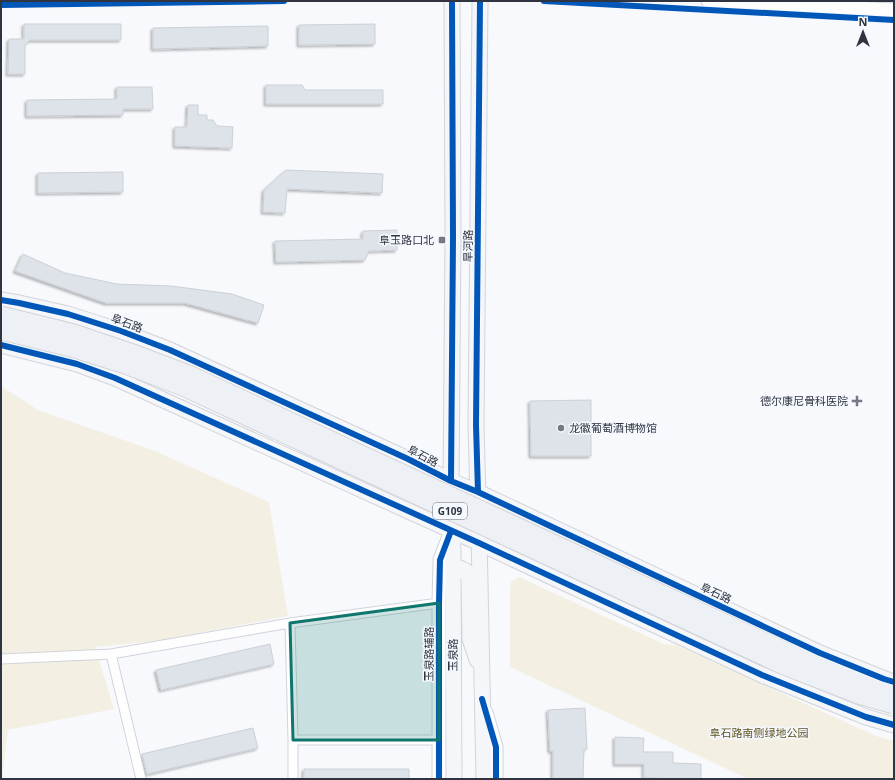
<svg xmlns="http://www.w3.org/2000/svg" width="895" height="780" font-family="'Noto Sans','Noto Sans SC',sans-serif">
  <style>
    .green { fill: #f3f0e3 }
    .building { fill: #dee2e9; stroke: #ccd0d7; filter: url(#shadow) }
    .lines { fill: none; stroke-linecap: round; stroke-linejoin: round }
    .street-casing { stroke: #d0d4db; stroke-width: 11 }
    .secondary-casing { stroke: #d0d4db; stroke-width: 15 }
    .primary-casing { stroke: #d2d4d8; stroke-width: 17 }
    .street { stroke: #fefeff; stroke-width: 9 }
    .secondary { stroke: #fefeff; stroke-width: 13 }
    .primary { stroke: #f4f6f9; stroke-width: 15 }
    .highway-bridge-casing { stroke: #d2d4d8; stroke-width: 19; stroke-linecap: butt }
    .highway-bridge { stroke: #edf0f4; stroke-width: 17 }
    .cycleway-casing { stroke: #f5f8fe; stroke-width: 8 }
    .cycleway { stroke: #0057b8; stroke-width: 6 }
    .marked { fill: #0f766e; fill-opacity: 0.2; stroke: #0f766e; stroke-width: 3; stroke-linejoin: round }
    .poi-dot { fill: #757982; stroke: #f5f8fe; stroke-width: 1.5 }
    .labels { text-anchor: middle; stroke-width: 3; stroke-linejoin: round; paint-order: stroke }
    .shield { fill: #f5f8fe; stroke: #6a6f79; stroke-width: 1 }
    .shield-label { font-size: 10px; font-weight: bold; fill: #2f3440 }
    .poi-label { font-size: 11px; fill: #2f3440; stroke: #f5f8fe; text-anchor: end }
    .street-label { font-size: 11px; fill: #2f3440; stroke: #f5f8fe }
    .park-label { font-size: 11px; fill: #61541e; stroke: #f5f8fe }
  </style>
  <defs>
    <filter id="shadow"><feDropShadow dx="-2" dy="2" stdDeviation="1" flood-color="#0004"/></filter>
  </defs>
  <rect width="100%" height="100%" fill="#f7f9fc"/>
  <path class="green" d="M1,386L38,410L155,451L269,502L288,616L157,641L95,647L114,709L8,730L2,779H1Z
    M519,577L664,644L676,645L876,736L894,741V779H748L510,667V592L511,582Z"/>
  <path class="building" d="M24,24H121V40H30L25,45V74H8L9,39H24Z
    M375,24V44L299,45V25Z
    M268,26V46L153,49V28Z
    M266,85H302L305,90H383V104H266Z
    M117,87H152L153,109H123V115L27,116V100L117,99Z
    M188,105H198V115H207V120H213L217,126L233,127L232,148L175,146V127H187Z
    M286,170L383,174L382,193L287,189L285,213L263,212L264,190Z
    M123,172V192L38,193V173Z
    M397,230V250L369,251L365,260L276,262L275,241L363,239V231Z
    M23,254L65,273L117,284L171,286L232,294L264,305L258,323L185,303H106L15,271Z
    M591,400V456H531L530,401Z
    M270,644L274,664L161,690L156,670Z
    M585,708L587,749H584L583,779H553V751H550L548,710Z
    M253,728L258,748L147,774L142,754Z
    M615,737L644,738L643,752H673V763L701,764V779L644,778V764H615Z
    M304,769H409V779H304Z"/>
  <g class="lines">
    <defs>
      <path id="street" d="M290,623L293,740V779
        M111,654L141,779
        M1,659L111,654L290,623L439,603
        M293,740H439"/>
      <path id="secondary" d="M708,1L894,10
        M486,712L496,747V779
        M439,779V603L440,560L451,531"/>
      <path id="primary" d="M1,300L19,303L68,314L121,331L170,350L408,459L451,481L478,492L820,653L890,681
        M1,345L77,364L115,378L479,543L762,675L866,717L894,725
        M451,490L453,237L452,1
        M478,500L476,425L480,1
        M451,522V531L453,549L454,779
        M479,534L484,779
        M453,572L460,568L466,571L469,578L470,639L477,660"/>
    </defs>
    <use href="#street" class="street-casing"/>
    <use href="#secondary" class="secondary-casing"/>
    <use href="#primary" class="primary-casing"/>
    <use href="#street" class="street"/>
    <use href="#secondary" class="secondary"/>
    <use href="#primary" class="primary"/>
    <defs>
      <path id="highway-bridge" d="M1,315L74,333L133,353L191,375L788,652L863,680L894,690
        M1,331L71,348L128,366L185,388L784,666L859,695L894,705"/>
    </defs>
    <use href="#highway-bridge" class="highway-bridge-casing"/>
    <use href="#highway-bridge" class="highway-bridge"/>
    <defs>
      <path id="cycleway" d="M544,1L894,20
        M1,5L284,1
        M1,300L19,303L68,314L121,331L170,350L408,459L451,481L478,492L820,653L884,679L894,682
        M1,345L77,364L115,378L479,543L762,675L866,717L894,725
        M451,481L453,237L452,1
        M478,492L476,425L480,1
        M482,699L496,747V779
        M439,779V603L440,560L451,531"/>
    </defs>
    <use href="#cycleway" class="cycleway-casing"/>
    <use href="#cycleway" class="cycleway"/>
  </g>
  <path class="marked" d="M439,603V740H293L290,623Z"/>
  <g class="poi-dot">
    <rect x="438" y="236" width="8" height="8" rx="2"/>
    <path d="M855 395h4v4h4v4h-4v4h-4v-4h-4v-4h4z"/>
    <circle cx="561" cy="428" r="4"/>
  </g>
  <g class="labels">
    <rect class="shield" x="433" y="503" width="34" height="16" rx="3"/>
    <g class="shield-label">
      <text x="450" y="515">G109</text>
    </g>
    <g class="poi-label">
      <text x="434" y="244">阜玉路口北</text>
      <text x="848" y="405">德尔康尼骨科医院</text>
      <text x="569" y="432" text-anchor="start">龙徽葡萄酒博物馆</text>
    </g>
    <g class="street-label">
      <text transform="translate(468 246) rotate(-89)" y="4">旱河路</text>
      <text transform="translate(127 323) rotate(20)" y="4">阜石路</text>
      <text transform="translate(423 456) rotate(27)" y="4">阜石路</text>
      <text transform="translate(716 593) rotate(25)" y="4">阜石路</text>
      <text transform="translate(429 654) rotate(-90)" y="4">玉泉路辅路</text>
      <text transform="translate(453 655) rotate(-90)" y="4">玉泉路</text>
    </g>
    <g class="park-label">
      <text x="759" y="737">阜石路南侧绿地公园</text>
    </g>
  </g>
  <rect width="895" height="780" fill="none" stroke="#2f3440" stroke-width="4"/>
  <g transform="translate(863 32)" stroke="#f5f8fe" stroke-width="3" paint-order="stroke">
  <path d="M0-3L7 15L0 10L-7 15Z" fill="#2f3440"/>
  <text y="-6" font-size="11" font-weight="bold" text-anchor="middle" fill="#2f3440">N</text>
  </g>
</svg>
